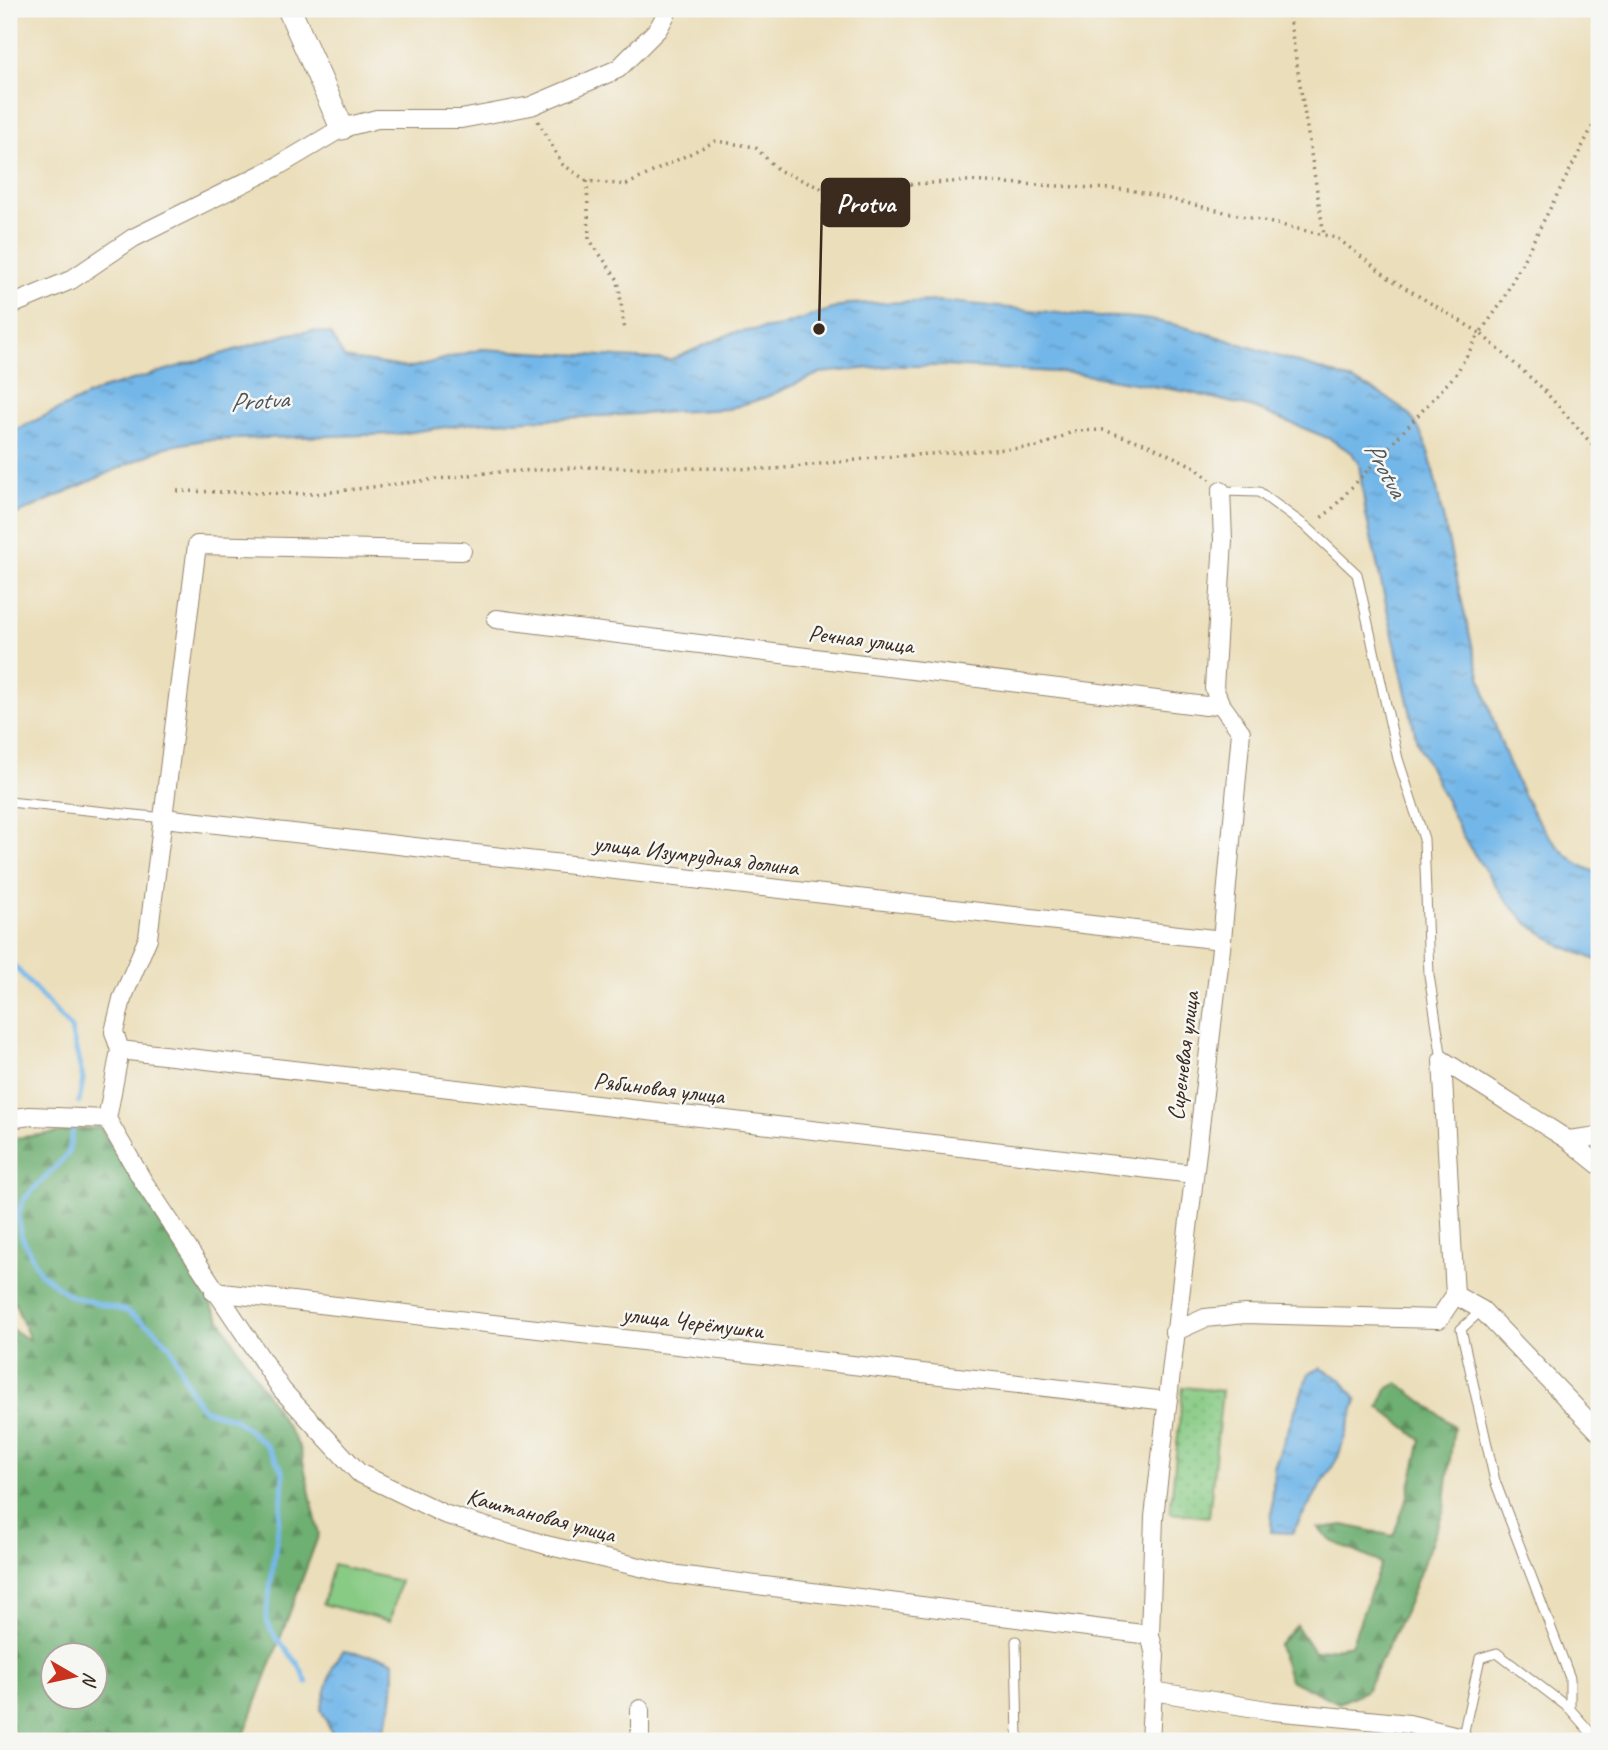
<svg xmlns="http://www.w3.org/2000/svg" width="1608" height="1750" font-family="Caveat,sans-serif">
  <style>
    .grass { fill: #88cb85; stroke: #627a52; stroke-width: 2 }
    .forest { fill: url(#forest-firs); stroke: #546c48; stroke-width: 2; fill-rule: evenodd }
    .park { fill: url(#park-dots); stroke: #627a52; stroke-width: 2 }
    .water { fill: url(#water-ripples); stroke: #577084; stroke-width: 2 }
    .lines { fill: none; stroke-linecap: round; stroke-linejoin: round }
    .stream { stroke: #73b7e9; stroke-width: 5 }
    .service-casing { stroke: #93846c; stroke-width: 11 }
    .minor-casing { stroke: #93846c; stroke-width: 20 }
    .tertiary-casing { stroke: #93846c; stroke-width: 25 }
    .path { stroke: #93846c; stroke-width: 3.5; stroke-dasharray: 2 5; stroke-linecap: butt }
    .service { stroke: #fff; stroke-width: 9 }
    .minor { stroke: #fff; stroke-width: 18 }
    .tertiary { stroke: #fff; stroke-width: 23 }
    .labels { text-anchor: middle; stroke-width: 5; stroke-linejoin: round; paint-order: stroke }
    .street-label { font-size: 24px; fill: #3b2a1e; stroke: #f6f6f2 }
    .water-label { font-size: 26px; font-style: italic; fill: #4c545b; stroke: #f6f6f2 }
    .leader { fill: none; stroke: #3b2a1e; stroke-width: 2.5 }
    .callout-dot { fill: #3b2a1e; stroke: #f6f6f2; stroke-width: 2.5 }
    .callout { fill: #3b2a1e; stroke: #3b2a1e; stroke-width: 2.5 }
    .callout-label { font-size: 26px; text-anchor: middle; font-weight: bold; fill: #fff }
  </style>
  <defs>
    <pattern id="forest-firs" width="22" height="20" patternUnits="userSpaceOnUse" patternTransform="scale(1.75)"><rect width="22" height="20" fill="#6eaf72"/><path d="M5 1l3.5 6h-7zM16 11l3.5 6h-7z" fill="#5c8f5d"/></pattern>
    <pattern id="park-dots" width="8" height="8" patternUnits="userSpaceOnUse" patternTransform="scale(1.75)"><rect width="8" height="8" fill="#88cb85"/><path d="M2 2h.1M6 6h.1" fill="none" stroke="#76ae72" stroke-width="1.8" stroke-linecap="round"/></pattern>
    <pattern id="water-ripples" width="26" height="14" patternUnits="userSpaceOnUse" patternTransform="scale(1.75)"><rect width="26" height="14" fill="#73b7e9"/><path d="M2 4q2-2 4 0t4 0M15 11q2-2 4 0t4 0" fill="none" stroke="#6095bc"/></pattern>
  </defs>
  <rect width="100%" height="100%" fill="#f6f6f2"/>
  <filter id="ink" filterUnits="userSpaceOnUse"><feTurbulence type="fractalNoise" baseFrequency=".0143" numOctaves="2"/><feDisplacementMap in="SourceGraphic" scale="14" xChannelSelector="R" yChannelSelector="G"/><feConvolveMatrix kernelMatrix="1 2 1 2 8 2 1 2 1" color-interpolation-filters="sRGB"/></filter>
  <filter id="wash" filterUnits="userSpaceOnUse"><feTurbulence type="fractalNoise" baseFrequency=".00686" numOctaves="4" result="noise"/><feDisplacementMap in="SourceGraphic" scale="28" xChannelSelector="R" yChannelSelector="G"/><feGaussianBlur stdDeviation="1.57" result="paint"/><feColorMatrix in="noise" values="0 0 0 0 0 0 0 0 0 0 0 0 0 0 0 0 0 1.4 0 .05"/><feComposite in="paint" operator="in"/></filter>
  <g filter="url(#wash)">
    <rect width="100%" height="100%" fill="#ebdeba"/>
    <path class="grass" d="M333,1565L400,1581L390,1621L323,1604Z"/>
    <path class="forest" d="M100,1127L300,1448L319,1534L242,1741H9V1328L30,1340L9,1289V1139ZM52,1656H94V1698H52Z
      M1398,1383L1454,1426L1444,1509L1405,1611L1366,1691L1339,1703L1290,1680L1278,1646L1296,1625L1314,1652L1351,1645L1381,1563L1331,1541L1319,1528L1344,1525L1393,1536L1408,1496L1421,1440L1379,1407L1387,1389Z"/>
    <path class="park" d="M1183,1387L1222,1391L1209,1517L1170,1513Z"/>
    <path class="water" d="M940,301L1099,317C1159,314 1212,335 1268,353C1314,369 1371,379 1408,414C1430,436 1435,483 1442,513C1464,601 1501,846 1599,873V961L1562,946L1527,923L1504,898L1466,842L1417,742L1366,515L1359,464L1352,453L1330,439L1254,408L1188,392L1074,373L943,366H891L820,373L764,398L728,409L474,423L398,434L204,440L166,447L9,518V433L102,389L289,334L312,331L331,334L344,358L409,368L482,349L671,360L732,333L781,326L848,304Z
      M1321,1368L1342,1380L1357,1400L1338,1457L1292,1533L1271,1532L1274,1467L1309,1373Z
      M343,1651L386,1658L394,1662C394,1691 393,1717 377,1741H335L321,1709L333,1666Z"/>
    <g class="lines">
      <path class="stream" d="M9,960L71,1029L83,1079L79,1102
        M73,1130L68,1154L23,1200L18,1216L21,1235L40,1273L70,1296L126,1311L155,1330L171,1347L191,1392L203,1409L235,1419L265,1444L280,1466L283,1474L282,1499L266,1619C276,1646 298,1654 307,1683"/>
    </g>
  </g>
  <g filter="url(#ink)">
    <g class="lines">
      <defs>
        <path id="service" d="M1221,491L1259,492L1308,528L1357,574L1398,759L1424,839L1429,975L1442,1060
          M9,802L164,818
          M1482,1310L1461,1329L1495,1481L1570,1678V1709L1598,1741
          M1016,1641L1018,1741
          M1462,1740L1480,1658L1497,1653L1570,1709"/>
        <path id="minor" d="M9,306L71,280L133,238L278,166L342,128L377,119H461L531,106L618,69L658,29L669,9
          M496,619L1206,706L1220,703
          M164,818L1222,940
          M120,1050L1193,1174
          M1442,1060L1568,1140L1599,1165
          M9,1119L30,1116L107,1119
          M107,1119L143,1181L282,1390L359,1473L444,1514L546,1545L670,1574L1150,1635
          M107,1119L120,1050L114,1032L122,999L148,938L197,545L462,551
          M1568,1140L1599,1136
          M214,1292L1167,1401
          M1455,1295L1482,1310L1599,1432
          M1174,1332L1205,1318L1245,1314L1439,1319L1455,1295L1442,1060
          M1153,1691L1273,1711L1409,1724L1462,1737
          M640,1709V1741
          M1150,1741L1155,1655L1150,1635L1154,1517L1222,940L1241,732L1220,703L1214,688L1223,540L1221,491"/>
        <path id="tertiary" d="M289,9L342,128"/>
      </defs>
      <use href="#service" class="service-casing"/>
      <use href="#minor" class="minor-casing"/>
      <use href="#tertiary" class="tertiary-casing"/>
      <path class="path" d="M1288,9L1324,235
        M1599,114L1500,305L1480,333L1541,387L1599,452
        M538,121L562,164L587,181L626,185L716,141L755,147L778,170L823,189L968,181L1130,190L1337,238L1389,278L1480,333L1456,374L1330,511L1318,520
        M587,181L589,239L618,280L625,332
        M177,491L315,494L486,473L587,467L776,469L882,457L1039,447L1074,431L1103,430L1147,444L1195,467L1210,480"/>
      <use href="#service" class="service"/>
      <use href="#minor" class="minor"/>
      <use href="#tertiary" class="tertiary"/>
    </g>
  </g>
  <g class="labels">
    <g class="street-label">
      <text transform="translate(861 639) rotate(7)" y="8">Речная улица</text>
      <text transform="translate(696 855) rotate(7)" y="8">улица Изумрудная долина</text>
      <text transform="translate(1183 1056) rotate(-83)" y="8">Сиреневая улица</text>
      <text transform="translate(659 1088) rotate(7)" y="8">Рябиновая улица</text>
      <text transform="translate(693 1322) rotate(7)" y="8">улица Черёмушки</text>
      <text transform="translate(541 1515) rotate(15)" y="8">Каштановая улица</text>
    </g>
    <g class="water-label">
      <text transform="translate(259 400) rotate(-4)" y="9">Protva</text>
      <text transform="translate(1386 469) rotate(61)" y="9">Protva</text>
    </g>
  </g>
  <path class="leader" d="M819 329L822 203"/>
  <circle class="callout-dot" cx="819" cy="329" r="7"/>
  <rect class="callout" x="822" y="179" width="87" height="47" rx="7"/>
  <g class="callout-label">
    <text x="866" y="212">Protva</text>
  </g>
  <rect width="1608" height="1750" fill="none" stroke="#f6f6f2" stroke-width="35"/>
  <g transform="translate(74 1676) rotate(99)"><circle r="33" fill="#f6f6f2" stroke="#aba49d" stroke-width="2"/>
  <path d="M0-5L12 26L0 18L-12 26Z" fill="#c8321e"/>
  <text y="-10" font-size="19" font-weight="bold" text-anchor="middle" fill="#3b2a1e">N</text>
  </g>
</svg>
